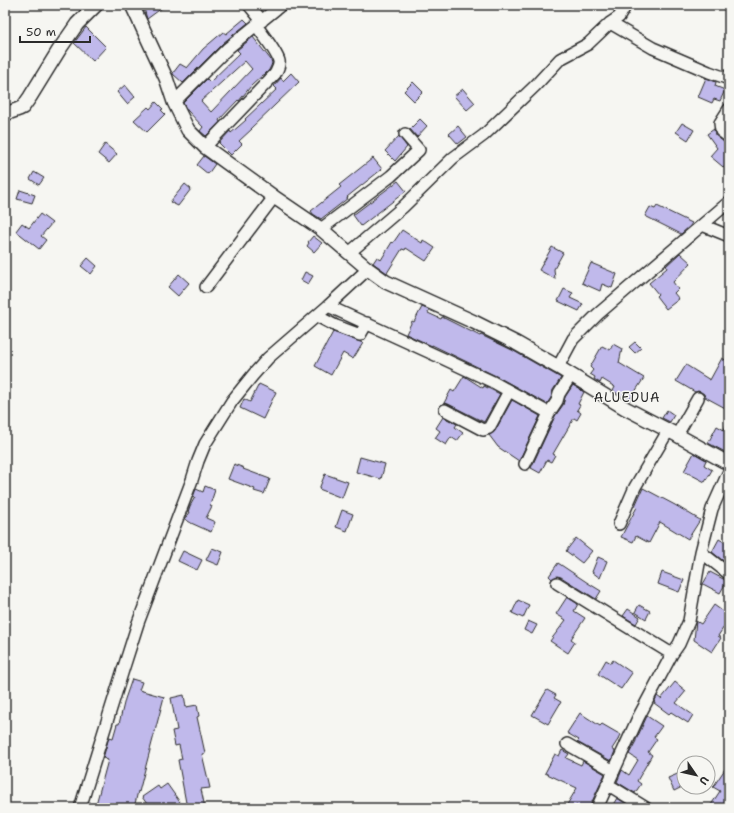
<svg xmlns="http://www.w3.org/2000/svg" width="734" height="813" font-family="'Shantell Sans',sans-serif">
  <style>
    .building { fill: #c0b9eb; stroke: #2b2b2b; fill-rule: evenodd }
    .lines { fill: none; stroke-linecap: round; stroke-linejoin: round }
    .minor-casing { stroke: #2b2b2b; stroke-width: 14 }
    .tertiary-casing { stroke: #2b2b2b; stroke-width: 16 }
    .minor { stroke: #f6f6f2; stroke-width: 11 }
    .tertiary { stroke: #f6f6f2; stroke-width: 13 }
    .labels { text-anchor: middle; stroke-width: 3; stroke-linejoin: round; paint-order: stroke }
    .quarter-label { font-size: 13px; letter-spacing: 1px; fill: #2b2b2b; stroke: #f6f6f2 }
  </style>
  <rect width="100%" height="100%" fill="#f6f6f2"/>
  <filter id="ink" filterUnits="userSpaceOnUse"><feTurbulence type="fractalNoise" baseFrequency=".025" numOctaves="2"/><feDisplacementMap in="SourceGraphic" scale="8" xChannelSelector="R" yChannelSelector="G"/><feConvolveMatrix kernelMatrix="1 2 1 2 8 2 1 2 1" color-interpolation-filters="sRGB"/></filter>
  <g filter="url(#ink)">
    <path class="building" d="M143,5H166L147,19Z
      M244,19L248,23L223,43L183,83L173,74V73L180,64L187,68L203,49L223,32L226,34Z
      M86,27L106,47L93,61L74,43Z
      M253,37L271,60L272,63L271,66L269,70L264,75H263L251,86L239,101L238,100L219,120L220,122L206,136L200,131L203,127L187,110L183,103L207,79L210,82L240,53L237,50ZM245,61L252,69L211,112L201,101Z
      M291,73L299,82L251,128L252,129L239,141L242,144L231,155L219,143L230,131L231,133L246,120L245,119L277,89L274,86L281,78L283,81Z
      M706,78L716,82L715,86L725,90L720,101L714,99L712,103L698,97Z
      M413,82L423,92L414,101L404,91Z
      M125,85L135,97L127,104L117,92Z
      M463,89L475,103L467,110L454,96Z
      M156,102L163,109L161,110L165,114L147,132L134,120L148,107L150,109Z
      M420,119L427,126L417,137L410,129Z
      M682,123L694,130L688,140L676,132Z
      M458,126L467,137L458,144L449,134Z
      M714,129L715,135L725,143L729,148V172L710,156L717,148L707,134Z
      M399,136L407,147L395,161L385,151Z
      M105,144L117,154L109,163L98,154Z
      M204,156L215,164L208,174L197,165Z
      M373,158L382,169L347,197L348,198L334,209L321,219L313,214L311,211L341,187L339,185Z
      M34,172L44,178L39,185L30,179Z
      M398,181L406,191L361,226L353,215Z
      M185,184L191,189L178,206L170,202Z
      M20,190L35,195L32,203L17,199Z
      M657,206L692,223L690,226L681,234L645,216L650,207L655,209Z
      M40,214L52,223L41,236L46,240L39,249L16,231L22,223L29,228Z
      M402,230L422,243L423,240L435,248L426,261L406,248L405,250L402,249L387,273L373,263L377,257L381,260L392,242L393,243Z
      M313,236L322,243L314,252L307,246L309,243L308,242Z
      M552,247L563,253L554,269L555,279L539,270Z
      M680,253L691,263L673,282L678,289L674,293L679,299L666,309L656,296L658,294L649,283L667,268L666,266Z
      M88,258L97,266L91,274L81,266Z
      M591,263L617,274L612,288L602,284L600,291L582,283Z
      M305,272L313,276L308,284L301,280Z
      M179,274L189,283L178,296L168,287Z
      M564,289L573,293L570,298L583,304L579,311L558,301Z
      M422,307L429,310L428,313L441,319L442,317L480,336L481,335L512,350L561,378L553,390L551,398L547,404L496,376L432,345V346L406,334L412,321L414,322Z
      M333,332L363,343L353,359L343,353L331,375L315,366Z
      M635,342L641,348L635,353L629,347Z
      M613,344L622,349L619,363L644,378L629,401L613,391L615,387L602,379L600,383L594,379L595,377L590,374L593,370L590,367L602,346L610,350Z
      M722,358L729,362V410L705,397L704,394L701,392L698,391L695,392L676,381L686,365L710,380Z
      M464,376L483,388L484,386L500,394L484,422L448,404L444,403L451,390L454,392Z
      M259,384L276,392L263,419L240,408L244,399L250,402Z
      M573,385L584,392L578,404L580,405L577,410L581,413L577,420L574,418L553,454L555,455L551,462L547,460L540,473L531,468L555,416L563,405L565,397Z
      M512,400L540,416L519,461L498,447L489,435L495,431Z
      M667,410L674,415L670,422L662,418Z
      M443,417L457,424L455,427L463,433L457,441L451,437L446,445L435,438L440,431L436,428Z
      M729,419V454L708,443L717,426L724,430Z
      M694,453L706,460L704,465L712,470L705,482L684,471Z
      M360,457L385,464L381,479L356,472Z
      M234,464L244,468L243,469L270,479L264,494L254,491L255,489L228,479Z
      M325,474L348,482L342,498L319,489Z
      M205,486L215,490L210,505L212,506L206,518L215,522L211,532L191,523L185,519L189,512H188L190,506L195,497H193L196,489L203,492Z
      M643,488L675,505L700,520L688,539L660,522L649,543L636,536L633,542L621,537L637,507L635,506Z
      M342,510L353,514L347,531L336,527Z
      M576,538L592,551L582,563L566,551Z
      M719,539L729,545V563L722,560L712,552Z
      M212,548L223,552L218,565L206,560Z
      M183,551L202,560L197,570L178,561Z
      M598,557L607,561L600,578L592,572Z
      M558,563L588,583L601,591L596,599L561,577L557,576L552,579L549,576Z
      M662,572L684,580L679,592L658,584Z
      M710,572L727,581L720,593L703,584Z
      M567,597L578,604L574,611L585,618L571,639L575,642L568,653L550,641L566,620L556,614Z
      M518,600L529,605L523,618L512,613Z
      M639,605L650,611L646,619L635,612Z
      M714,605L729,616V619L718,636L721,638L712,652L694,640L696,621L701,624Z
      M628,609L640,617L636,624L623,616Z
      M528,621L537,625L532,634L524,630Z
      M606,660L611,663L613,660L632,673L621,689L598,674Z
      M132,679L142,682L139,690L164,697L139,792L138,791L134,808H95L108,760L103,758L109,737L113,738L117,724H119L125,699Z
      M675,682L686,691L676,703L693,715L688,723L671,712L669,714L654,703L657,696L661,699Z
      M547,690L556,695L554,698L561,702L548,724L532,715Z
      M184,695L186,707L197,705L199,716L197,717L205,753L202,754L210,788L201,789L205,808H187L178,760L182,759L179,745L175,746L172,731L177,730L171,698Z
      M580,713L600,726L602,724L621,735L612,749L615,751L611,761L577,742L579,740L567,733Z
      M647,716L662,726L654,737L657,739L648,752L652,755L637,781L641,784L635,793L617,782L622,770L629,775L638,760L629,754L636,741V740Z
      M562,750L569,754L566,758L581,765L583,761L605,774L589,808H581L576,805L574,808H565L577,788L545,773L555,754L559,756Z
      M729,763V808H709L720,791L713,787Z
      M680,773L684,782V786L674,791L668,778Z
      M167,784L184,808H150L142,797L158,786L160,789Z
      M617,798L633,808H611Z"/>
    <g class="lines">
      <defs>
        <path id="minor" d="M249,5L262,21
          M610,23L653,48L709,72L729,79
          M174,102L228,48L281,5
          M729,109L720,123L721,131L729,137
          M205,147L275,74C277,70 280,66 279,61C277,52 262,34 256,25
          M702,225L729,236
          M321,229L391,176L419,150L405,134
          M349,253L403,207L453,158L484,135L535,86L560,59L588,44L610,23L619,17L626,5
          M206,287L274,197
          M328,306L444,359L493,382L549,413L557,401L559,394L571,375
          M317,316L336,326L360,335L367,323
          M558,367L573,339L598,314L729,202
          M445,410L483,430L489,428L509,391
          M677,435L698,398
          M525,464L549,413
          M619,524L635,487L668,431
          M701,552L729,574
          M557,583L623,624L672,654
          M567,744L614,771
          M607,784L646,808
          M80,808L123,670L138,623L192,480L198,461L205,444L232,401L253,375L268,358L328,306L368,269
          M597,808L638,718L672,654L679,644L689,621L701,552L712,509L729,471"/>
        <path id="tertiary" d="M132,5L166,78L174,102L188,130L205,147L274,197L321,229L368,269L386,282L474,322L516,343L558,367L625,408L677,435L724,461L729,462
          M5,114L8,113L19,109L23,107L30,97L59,50L77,24L96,5"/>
      </defs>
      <use href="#minor" class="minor-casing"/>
      <use href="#tertiary" class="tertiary-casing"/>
      <use href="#minor" class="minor"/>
      <use href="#tertiary" class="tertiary"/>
    </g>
  </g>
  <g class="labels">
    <g class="quarter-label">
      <text x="627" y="402">ALUEDUA</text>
    </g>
  </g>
  <rect width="734" height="813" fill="none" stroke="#f6f6f2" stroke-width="20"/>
  <rect x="10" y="10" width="714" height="793" fill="none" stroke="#2b2b2b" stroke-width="1.5" filter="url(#ink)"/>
  <g transform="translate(696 775) rotate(124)"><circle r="19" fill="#f6f6f2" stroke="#a5a5a2"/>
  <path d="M0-3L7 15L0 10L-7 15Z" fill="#2b2b2b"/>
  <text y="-6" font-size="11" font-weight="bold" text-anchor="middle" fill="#2b2b2b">U</text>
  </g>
  <path d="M20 36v6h70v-6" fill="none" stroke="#2b2b2b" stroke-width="2"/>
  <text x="26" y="36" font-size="12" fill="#2b2b2b" stroke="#f6f6f2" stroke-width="3" paint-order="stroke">50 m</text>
</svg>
